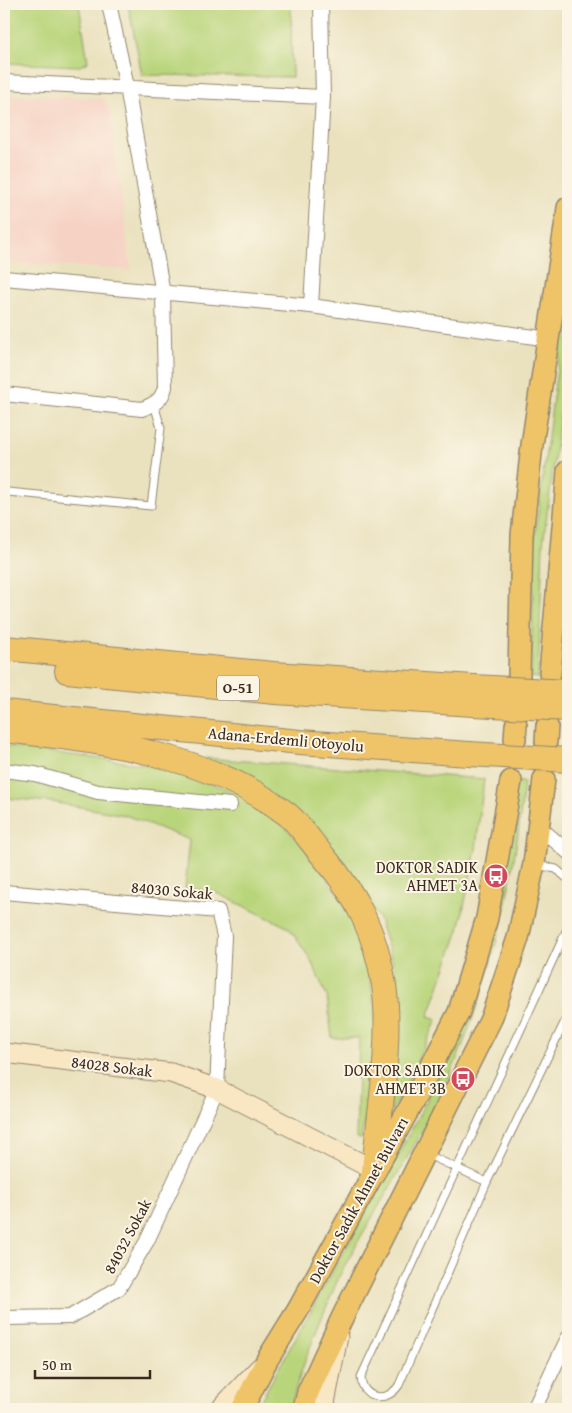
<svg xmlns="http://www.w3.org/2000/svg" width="572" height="1413" font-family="'Gentium Book Plus',serif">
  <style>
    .built { fill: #f6d2c4 }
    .green { fill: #b9d57c; stroke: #7a804d }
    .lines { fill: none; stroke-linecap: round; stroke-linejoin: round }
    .lane-casing { stroke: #92866e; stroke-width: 9 }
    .street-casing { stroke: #92866e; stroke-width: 16 }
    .secondary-casing { stroke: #92866e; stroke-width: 21 }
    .primary-casing { stroke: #92866e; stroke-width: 24 }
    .highway-casing { stroke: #92866e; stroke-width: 26 }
    .lane { stroke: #fff; stroke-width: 7 }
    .street { stroke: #fff; stroke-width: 14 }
    .secondary { stroke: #f9e7c3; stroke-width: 19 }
    .primary { stroke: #efc469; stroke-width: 21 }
    .highway { stroke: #efc469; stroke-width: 24 }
    .highway-bridge-casing { stroke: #92866e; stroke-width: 26; stroke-linecap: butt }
    .highway-bridge { stroke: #efc469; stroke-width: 24 }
    .labels { text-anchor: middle; stroke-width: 4; stroke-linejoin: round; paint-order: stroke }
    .shield { fill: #fcf5e5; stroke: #75675a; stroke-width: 1 }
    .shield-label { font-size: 15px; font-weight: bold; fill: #3b2a1e }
    .street-label { font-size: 16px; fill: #3b2a1e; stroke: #fcf5e5 }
    .poi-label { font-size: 16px; fill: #3b2a1e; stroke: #fcf5e5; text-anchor: end }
  </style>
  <rect width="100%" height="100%" fill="#fcf5e5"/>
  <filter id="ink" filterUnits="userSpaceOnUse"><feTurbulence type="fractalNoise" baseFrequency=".02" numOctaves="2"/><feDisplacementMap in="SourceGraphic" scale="10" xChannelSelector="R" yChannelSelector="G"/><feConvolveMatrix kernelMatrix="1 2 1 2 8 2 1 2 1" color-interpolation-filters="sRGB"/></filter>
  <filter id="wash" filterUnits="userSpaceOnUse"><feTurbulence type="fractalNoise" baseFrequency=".0096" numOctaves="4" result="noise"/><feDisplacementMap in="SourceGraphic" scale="20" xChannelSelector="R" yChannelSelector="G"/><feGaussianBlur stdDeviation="1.12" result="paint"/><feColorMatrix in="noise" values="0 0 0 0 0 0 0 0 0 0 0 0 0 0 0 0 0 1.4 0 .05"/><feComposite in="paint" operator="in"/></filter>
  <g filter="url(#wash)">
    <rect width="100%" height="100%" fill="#eae2bf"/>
    <path class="built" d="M4,95L102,98L110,110L131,270L19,263L4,260Z"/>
    <path class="green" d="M4,4H79L88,62L80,66L4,63Z
      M128,4H291L292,77L142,75Z
      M568,303V357L543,544L538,678L531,677L534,544L555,383Z
      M4,746L155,766L237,792L276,817L311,855L342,901L361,938L371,984L377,1028L373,1078L361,1139L356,1138L359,1038H332L327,996L309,957L289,928L215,892L185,888L190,840L125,815L52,802L4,798Z
      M205,758L484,779L476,849L459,930L428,1017L437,1020L410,1077L388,1117L399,1018L394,966L379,919L344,863L310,822Z
      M514,782H524C514,888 490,987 446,1084C417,1147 378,1204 345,1265C337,1279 332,1295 325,1310C311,1344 299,1374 290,1409H256L399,1153L437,1081L470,1004Z"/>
  </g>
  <g filter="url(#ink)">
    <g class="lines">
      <defs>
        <path id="lane" d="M8,492L151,506L161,428L154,404
          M537,865L556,869L568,879
          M568,927L361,1377C362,1399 387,1404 399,1385L487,1182L568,1015
          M426,1154L487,1182"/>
        <path id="street" d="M4,82L323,97
          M4,278L311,306L549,339
          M311,306L323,97L321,4
          M4,394L142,409C155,404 162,400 165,387L163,294L127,87L109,4
          M4,770L35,774L98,792L230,805
          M539,827L568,852
          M4,892L218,911L224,936L217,1089L147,1241L119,1288L70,1317L4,1318
          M534,1409L568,1338"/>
        <path id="secondary" d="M4,1053L171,1073L217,1089L374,1170
          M220,1409L259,1368
          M327,1409L325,1403L338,1337"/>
        <path id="primary" d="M550,673L568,471
          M519,675L522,535L532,445L568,208
          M515,739L516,725
          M546,742L547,726
          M242,1409L267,1360L298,1310L415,1098L459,1012L487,918L511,781
          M304,1409L308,1392L342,1318L491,1019L518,938L534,864L544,779"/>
        <path id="highway" d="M4,648L273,674L474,687
          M67,671L275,692L474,704
          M4,712L300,742L469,754
          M4,730C100,740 208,754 287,814C301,825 312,844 324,857C357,896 376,934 384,985C392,1040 379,1114 374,1170"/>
      </defs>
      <use href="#lane" class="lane-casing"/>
      <use href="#street" class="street-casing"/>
      <use href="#secondary" class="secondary-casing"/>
      <use href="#primary" class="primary-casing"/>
      <use href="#highway" class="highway-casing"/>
      <use href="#lane" class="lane"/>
      <use href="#street" class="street"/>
      <use href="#secondary" class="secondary"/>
      <use href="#primary" class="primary"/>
      <use href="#highway" class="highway"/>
      <defs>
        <path id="highway-bridge" d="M474,687L568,692
          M474,704L568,709
          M469,754L568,760"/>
      </defs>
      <use href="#highway-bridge" class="highway-bridge-casing"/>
      <use href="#highway-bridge" class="highway-bridge"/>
    </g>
  </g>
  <defs>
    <symbol id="bus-disc" viewBox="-11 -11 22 22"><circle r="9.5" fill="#d1495b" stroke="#fcf5e5"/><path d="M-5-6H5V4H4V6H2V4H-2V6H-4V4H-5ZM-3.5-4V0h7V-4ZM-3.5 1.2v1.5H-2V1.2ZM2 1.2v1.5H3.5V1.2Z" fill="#fff"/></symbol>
  </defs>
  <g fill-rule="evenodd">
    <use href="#bus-disc" x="482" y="862" width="28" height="28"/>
    <use href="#bus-disc" x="449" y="1065" width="28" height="28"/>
  </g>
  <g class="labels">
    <rect class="shield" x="217" y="675.5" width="42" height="25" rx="4"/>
    <g class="shield-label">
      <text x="238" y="693">O-51</text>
    </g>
    <g class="street-label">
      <text transform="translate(286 739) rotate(5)" y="6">Adana-Erdemli Otoyolu</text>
      <text transform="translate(172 890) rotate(5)" y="6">84030 Sokak</text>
      <text transform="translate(112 1066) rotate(7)" y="6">84028 Sokak</text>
      <text transform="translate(358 1200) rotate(-61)" y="6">Doktor Sadık Ahmet Bulvarı</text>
      <text transform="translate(127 1236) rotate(-62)" y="6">84032 Sokak</text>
    </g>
    <g class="poi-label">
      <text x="478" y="873">DOKTOR SADIK<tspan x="478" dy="18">AHMET 3A</tspan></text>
      <text x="446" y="1076">DOKTOR SADIK<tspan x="446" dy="18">AHMET 3B</tspan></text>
    </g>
  </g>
  <rect width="572" height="1413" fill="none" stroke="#fcf5e5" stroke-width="20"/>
  <path d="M35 1370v8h115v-8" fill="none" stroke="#3b2a1e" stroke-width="2.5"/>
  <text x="42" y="1370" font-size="15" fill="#3b2a1e" stroke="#fcf5e5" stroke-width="4" paint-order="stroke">50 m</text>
</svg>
